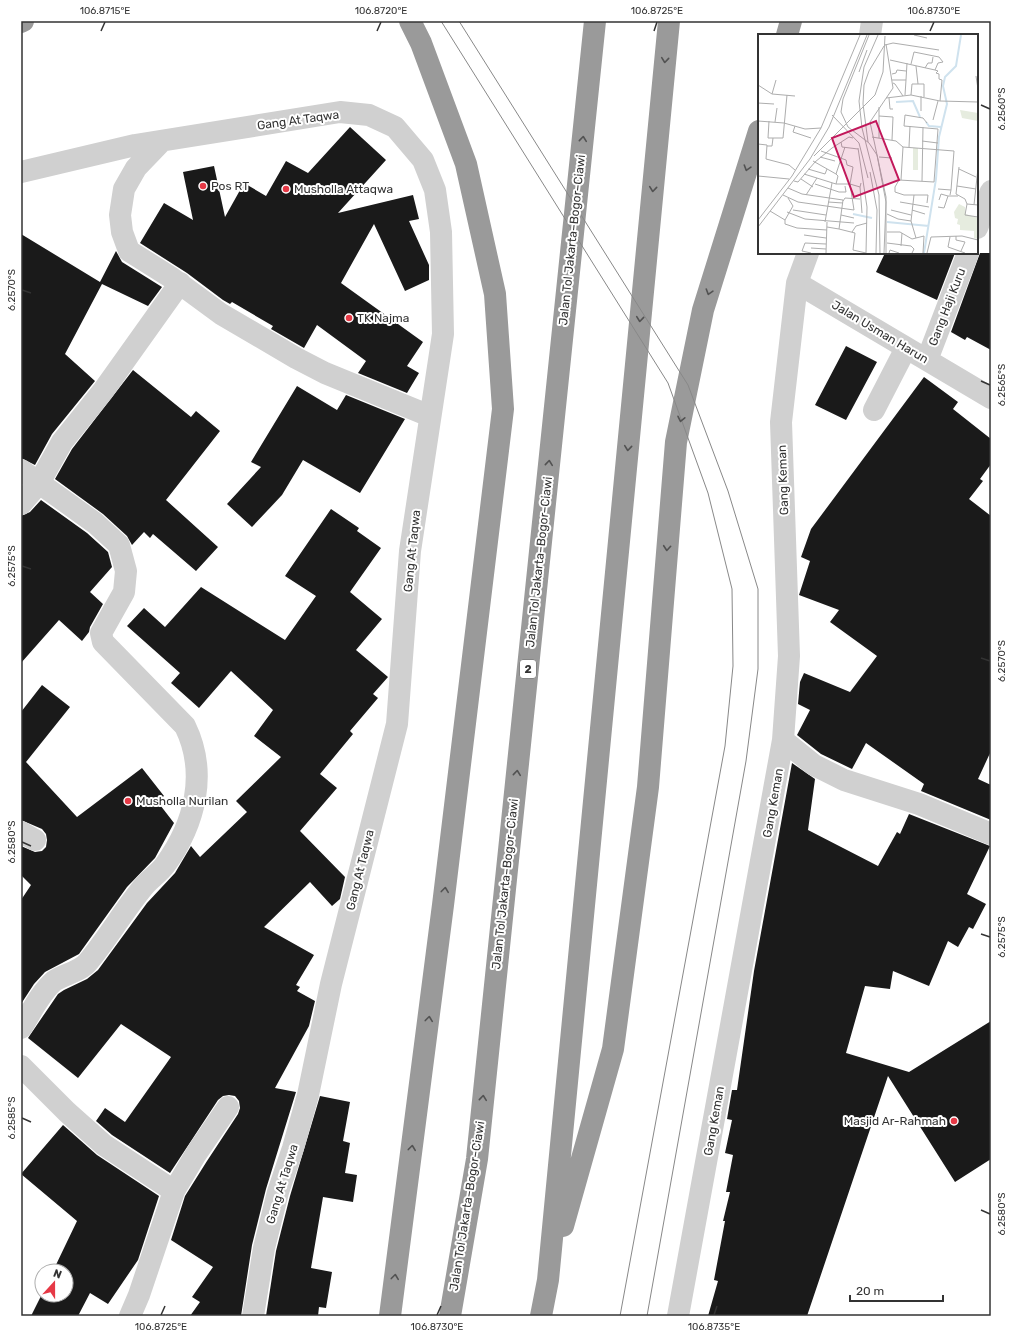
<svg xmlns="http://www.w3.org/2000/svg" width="1012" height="1337" font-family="Rubik,sans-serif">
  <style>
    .building { fill: #1a1a1a }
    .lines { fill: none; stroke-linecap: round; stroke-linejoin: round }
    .street { stroke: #d0d0d0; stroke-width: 22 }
    .highway { stroke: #9a9a9a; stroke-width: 22 }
    .tram { stroke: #888; stroke-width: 1 }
    .oneway { stroke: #525252 }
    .ticks { fill: none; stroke: #333; stroke-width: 1.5 }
    .poi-dot { fill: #e63946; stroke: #fff; stroke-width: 1.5 }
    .labels { text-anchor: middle; stroke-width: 4; stroke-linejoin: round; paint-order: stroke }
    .shield { fill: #fff; stroke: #707070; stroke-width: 1 }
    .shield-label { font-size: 11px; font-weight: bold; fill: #333 }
    .street-label { font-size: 12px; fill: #333; stroke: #fff }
    .poi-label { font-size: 12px; fill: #333; stroke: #fff; text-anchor: start }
    .inset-river { fill: none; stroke: #cfe2ee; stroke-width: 2 }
    .inset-road { fill: none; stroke: #adadad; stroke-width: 1 }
    .view { fill: #c2185b; fill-opacity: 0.15; stroke: #c2185b; stroke-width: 2 }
    .inset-edge { fill: none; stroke: #333; stroke-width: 2 }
    .neatline { fill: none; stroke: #333; stroke-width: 1.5 }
    .ticks-label { font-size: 10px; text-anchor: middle; fill: #333 }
  </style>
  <rect width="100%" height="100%" fill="#fff"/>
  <path class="building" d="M350,127L386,160L338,213L413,195L419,219L409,221L429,265V280L405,291L374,224L341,283L423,342L407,366L419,373L407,393L358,373L366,361L317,325L304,348L271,329L273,326L232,302L230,304L223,300L187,273L140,243L164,203L193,220L183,172L214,166L225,217L244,183L266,196L286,161L308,173Z
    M21,234L100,282L116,251L122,262L162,287L148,306L102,284L65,354L95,381L52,434L35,465L21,458Z
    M885,253H955L937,300L876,272Z
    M980,253H991V350L967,337L965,340L951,332Z
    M846,346L877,362L846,420L815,405Z
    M133,370L191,417L196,411L220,431L166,500L218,547L196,571L153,534L150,538L144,532L132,545L127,536L103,514L55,479L72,449Z
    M924,377L958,402L953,409L991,439V464L980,479L983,481L969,499L991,516V751L978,779L991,785V820L921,791L924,784L866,743L852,769L821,754L797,735L810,710L798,704L800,682L804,673L850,692L877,656L830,622L839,610L799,595L810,561L801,557L811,529Z
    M297,386L337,410L346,395L405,419L360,493L303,460L282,495L252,527L227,504L261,467L251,462Z
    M41,500L87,533L108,552L112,567L90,592L103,604L90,627L89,632L82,641L59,620L21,663V516L30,512Z
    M331,509L359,528L357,531L381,548L350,592L382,619L356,650L388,677L373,694L378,698L350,731L353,734L320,774L337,788L300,831L345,877L340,899L332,906L310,882L264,927L314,955L296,985L300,987L297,991L315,1001L309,1026L275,1088L296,1092L266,1189L252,1245L241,1316H190L200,1302L192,1297L213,1267L171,1240L185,1196L207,1161L238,1114L240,1108L239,1101L235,1096L229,1095L223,1096L218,1100L170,1173L112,1135L96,1121L105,1108L125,1122L171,1057L121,1024L78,1078L28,1038L58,994L64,990L87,979L98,970L147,903L175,873L191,846L200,857L247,812L236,801L281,757L254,736L273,710L231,671L199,708L171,683L180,673L127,626L144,608L165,627L201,587L285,640L316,596L285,576Z
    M42,685L70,707L26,762L77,817L142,768L164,796L157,801L174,823L155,858L127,887L79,954L45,972L34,984L21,1004V900L31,885L21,875V846L35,852L42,851L46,847L47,840L46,834L42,829L21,820V712Z
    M792,763L815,779L808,830L878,866L897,832L900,834L909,814L990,846L967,894L986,904L973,929L969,927L958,947L948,941L929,986L893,971L890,989L865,986L846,1053L909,1072L991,1021V1159L955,1182L888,1076L807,1316H708L718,1281L714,1280L725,1221H723L730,1192H726L733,1155L725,1153L732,1120L727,1119L732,1090H737L754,971Z
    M320,1096L350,1102L343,1141L350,1143L345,1173L357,1175L353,1202L323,1197L311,1268L332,1272L326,1308L319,1307L318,1316H266L276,1251L290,1196Z
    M63,1125L97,1155L159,1196L138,1260L108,1304L90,1293L78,1316H31L42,1294V1295H66V1271H53L77,1221L21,1174Z"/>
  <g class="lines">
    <path class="street" d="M870,35L872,21
      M161,142L136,168L124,189L120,215L122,232L129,251L172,278L221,314L296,358L325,373L430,416
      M21,172L135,145L340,112L369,115L395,127L423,160L435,190L441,232L443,334L410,551L397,724L331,984L308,1095L293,1148L278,1192L264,1248L253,1316
      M977,228L991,191
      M797,283L991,398
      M927,360L968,253
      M874,410L906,348
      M21,470L95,523L119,545L126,571L124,592L101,633L103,642L185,726C208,773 195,824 165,865C159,873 150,879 144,886C124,910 108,938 88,962C80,972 64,974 54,981C40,993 31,1013 21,1028
      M21,504L39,483L62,442L103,391L180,283
      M783,740L814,765L844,780L919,804L991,834
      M21,832L35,840
      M21,1066L67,1112L104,1145L174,1191L196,1154L228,1107
      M130,1316L139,1295L174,1191
      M678,1316L783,740L789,656L781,422L797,283L808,253"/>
    <path class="highway" d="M21,22L23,21
      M787,35L791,21
      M563,1226L613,1049L648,787L676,442L703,310L759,131
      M390,1316L443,905L503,409L495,294L466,164L421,43L410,21
      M450,1316L477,1159L595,21
      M541,1316L548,1280L669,21"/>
    <path class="tram" d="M441,21L668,383L708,493L732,589L733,666L725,746L620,1316
      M459,21L688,385L728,491L758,589V669L746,761L647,1316"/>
  </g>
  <defs><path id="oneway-chevron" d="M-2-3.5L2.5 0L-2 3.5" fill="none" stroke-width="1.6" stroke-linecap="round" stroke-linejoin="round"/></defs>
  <g class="oneway">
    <use href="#oneway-chevron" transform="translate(665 60) rotate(96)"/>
    <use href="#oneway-chevron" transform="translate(583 139) rotate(-84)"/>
    <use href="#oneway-chevron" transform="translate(747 168) rotate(107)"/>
    <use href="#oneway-chevron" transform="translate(653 189) rotate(96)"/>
    <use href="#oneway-chevron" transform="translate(709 292) rotate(107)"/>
    <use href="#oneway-chevron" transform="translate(640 319) rotate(96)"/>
    <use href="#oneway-chevron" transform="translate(681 419) rotate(102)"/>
    <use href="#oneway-chevron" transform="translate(628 448) rotate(96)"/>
    <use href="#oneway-chevron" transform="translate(549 463) rotate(-84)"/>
    <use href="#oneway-chevron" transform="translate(667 548) rotate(95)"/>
    <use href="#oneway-chevron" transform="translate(517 773) rotate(-84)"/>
    <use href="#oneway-chevron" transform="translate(445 890) rotate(-83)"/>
    <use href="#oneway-chevron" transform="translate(429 1019) rotate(-83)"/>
    <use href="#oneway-chevron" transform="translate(483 1098) rotate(-84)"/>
    <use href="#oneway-chevron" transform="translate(412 1148) rotate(-83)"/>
    <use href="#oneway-chevron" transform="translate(395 1277) rotate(-83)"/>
  </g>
  <path class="ticks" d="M101,31L105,22M377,31L381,22M654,31L657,22M930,31L934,22M981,105L990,109M22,290L31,293M981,381L990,385M22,566L31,569M981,658L990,661M22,842L31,846M981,934L990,937M22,1118L31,1122M981,1210L990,1214M161,1315L165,1306M437,1315L441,1306M714,1315L717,1306"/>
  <g class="poi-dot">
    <circle cx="203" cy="186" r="4"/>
    <circle cx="286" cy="189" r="4"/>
    <circle cx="349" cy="318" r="4"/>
    <circle cx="128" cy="801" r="4"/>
    <circle cx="954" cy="1121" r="4"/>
  </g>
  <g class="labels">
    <rect class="shield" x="520" y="660" width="16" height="18" rx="3"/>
    <g class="shield-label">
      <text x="528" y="673">2</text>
    </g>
    <g class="street-label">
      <text transform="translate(298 120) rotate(-8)" y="4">Gang At Taqwa</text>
      <text transform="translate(572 240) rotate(-84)" y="4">Jalan Tol Jakarta–Bogor–Ciawi</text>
      <text transform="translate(947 307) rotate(-69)" y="4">Gang Haji Kuru</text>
      <text transform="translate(880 332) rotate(31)" y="4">Jalan Usman Harun</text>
      <text transform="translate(783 480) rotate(-92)" y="4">Gang Keman</text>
      <text transform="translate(412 551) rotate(-84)" y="4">Gang At Taqwa</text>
      <text transform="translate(539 562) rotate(-84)" y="4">Jalan Tol Jakarta–Bogor–Ciawi</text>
      <text transform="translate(773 803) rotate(-80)" y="4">Gang Keman</text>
      <text transform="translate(360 870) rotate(-76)" y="4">Gang At Taqwa</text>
      <text transform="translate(505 884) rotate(-84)" y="4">Jalan Tol Jakarta–Bogor–Ciawi</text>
      <text transform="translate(714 1121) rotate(-80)" y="4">Gang Keman</text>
      <text transform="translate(282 1184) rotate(-73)" y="4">Gang At Taqwa</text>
      <text transform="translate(467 1206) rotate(-81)" y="4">Jalan Tol Jakarta–Bogor–Ciawi</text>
    </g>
    <g class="poi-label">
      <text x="211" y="190">Pos RT</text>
      <text x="294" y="193">Musholla Attaqwa</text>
      <text x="357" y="322">TK Najma</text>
      <text x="136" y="805">Musholla Nurilan</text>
      <text x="946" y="1125" text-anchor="end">Masjid Ar-Rahmah</text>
    </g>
  </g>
  <g transform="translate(758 34)">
    <rect width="220" height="220" fill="#fff"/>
    <path d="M202,76L220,79V87L204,84ZM155,114H160V136H155ZM201,170L207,173L208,180L220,184V205L216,204V197L202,196V191L199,190L200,185L197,184L196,178Z" fill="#e6ecdf"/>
    <path class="inset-river" d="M138,68L155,67L162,83M168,88L171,92L183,93M95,180L114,184M129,188L171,192M166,219L178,145L181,103L189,70L185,52L187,43L198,32L203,1"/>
    <path class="inset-road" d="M111,1L85,65L83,78L90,93L111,109L119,121L128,168L126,219M120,1L106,33L101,67L104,94L121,161L122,219M156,1L169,4M127,11L135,9L181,16M132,26L177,36L180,29L185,28M153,30L156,18L181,23L185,28M158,32L160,50M167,34L170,29H174L175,23M177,36L180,37L178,39L181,40V45L184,46L182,67M101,38L109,16M134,40L138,39L139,36L148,37M218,42L220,55M134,46H148L147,61M148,46L149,29M135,49L137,50L145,62M0,51L14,60L37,62M14,60L18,46M153,61L154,50H166V63M128,64L153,61L182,67L220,68M131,64L132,75H135M0,69L16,70M121,73V104M163,77V62M74,81L101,109L110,144M121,82L135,83L134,106M175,86L180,67M0,87L26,89L47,95L63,94M11,87L10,104H25L29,61M17,88L19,74M169,89L165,84L147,81L146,92L180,95L176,148L141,146L137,153V158L146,161H170L169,169M37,92L35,98L53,104M114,103L138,107L145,113L196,117L193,156M164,107L180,109M83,108L84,113L100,115M110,108L105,70L106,51L111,37L126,12M0,110L9,111L8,125L31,131L37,136M9,112H14L15,104M151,113L152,92M100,114L109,173L108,219M56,122L117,61L125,38L127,2M62,123L77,127M121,123L134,124M55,127L78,140M201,133L198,160L207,165L209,170L220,171M50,135L67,140L69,135M201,135L218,143M112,138L119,176L118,219M46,140L78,150H92M0,142L31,145M43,145L55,153M143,146L145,113M36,147L40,148L57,128L74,114L91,103L95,104M164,147L165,93M57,150L81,158H88L87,152M78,150L80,142L78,140L87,113M92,150L102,153L103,149M199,152L218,155M102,153L104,179M30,154L44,160L85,166L81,195L97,199L95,216L108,219M180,155L193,156L192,161M25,161L40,168L96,176L92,150L95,133L89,131L88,126L63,117M48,161L59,144M156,161L153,187L158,204M181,166L183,160L190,162M85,167L87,164L102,165M70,168L85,169M142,168L171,173M209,170L207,181L220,183M216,171L220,134M180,173L186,174L190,162H200M35,176L68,181M133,176L153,181M154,176L167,180M12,177L27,186M29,178L47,185L96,189M129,180L140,185L153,187M83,181L96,184M0,186L34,142L63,94L102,1M27,186V190L39,194L69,196M27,186L35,172L30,164M67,188L74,149M0,193L52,125L71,93L109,1M69,193L81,195M94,198L98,192L109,189M129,198H142L154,205L166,202L165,219M46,201L68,204M198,202V206L207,208L203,217M192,203L190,213L207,219M129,209L153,212L156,215L154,219M143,212L144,199M53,214L68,215M53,219L44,217L47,209L68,210M68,219L69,188M128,219V163L112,88L135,54L128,10M131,219L132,216L141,219M169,219L173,203L204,202L220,206"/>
    <path class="view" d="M118,87L141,146L96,163L74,104Z"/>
    <rect width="220" height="220" class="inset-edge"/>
  </g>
  <rect width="1012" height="1337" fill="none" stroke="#ffffff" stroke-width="44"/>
  <g transform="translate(54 1283) rotate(21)"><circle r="19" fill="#ffffff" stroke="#adadad"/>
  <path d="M0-3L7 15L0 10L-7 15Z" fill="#e63946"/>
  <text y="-6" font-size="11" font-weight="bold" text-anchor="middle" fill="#333333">N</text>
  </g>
  <path d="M850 1295v6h93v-6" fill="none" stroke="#333333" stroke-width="2"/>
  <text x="856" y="1295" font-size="12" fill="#333333" stroke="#ffffff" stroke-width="3" paint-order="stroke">20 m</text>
  <rect x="22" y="22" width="968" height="1293" class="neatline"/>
  <g class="ticks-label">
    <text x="105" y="14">106.8715°E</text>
    <text x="381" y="14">106.8720°E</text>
    <text x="657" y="14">106.8725°E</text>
    <text x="934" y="14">106.8730°E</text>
    <text transform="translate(1001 109) rotate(-90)" y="4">6.2560°S</text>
    <text transform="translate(11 290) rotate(-90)" y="4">6.2570°S</text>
    <text transform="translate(1001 385) rotate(-90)" y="4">6.2565°S</text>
    <text transform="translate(11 566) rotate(-90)" y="4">6.2575°S</text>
    <text transform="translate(1001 661) rotate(-90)" y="4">6.2570°S</text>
    <text transform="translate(11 842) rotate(-90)" y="4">6.2580°S</text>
    <text transform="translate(1001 937) rotate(-90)" y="4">6.2575°S</text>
    <text transform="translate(11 1118) rotate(-90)" y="4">6.2585°S</text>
    <text transform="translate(1001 1214) rotate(-90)" y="4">6.2580°S</text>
    <text x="161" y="1330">106.8725°E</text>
    <text x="437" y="1330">106.8730°E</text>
    <text x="714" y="1330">106.8735°E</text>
  </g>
</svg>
